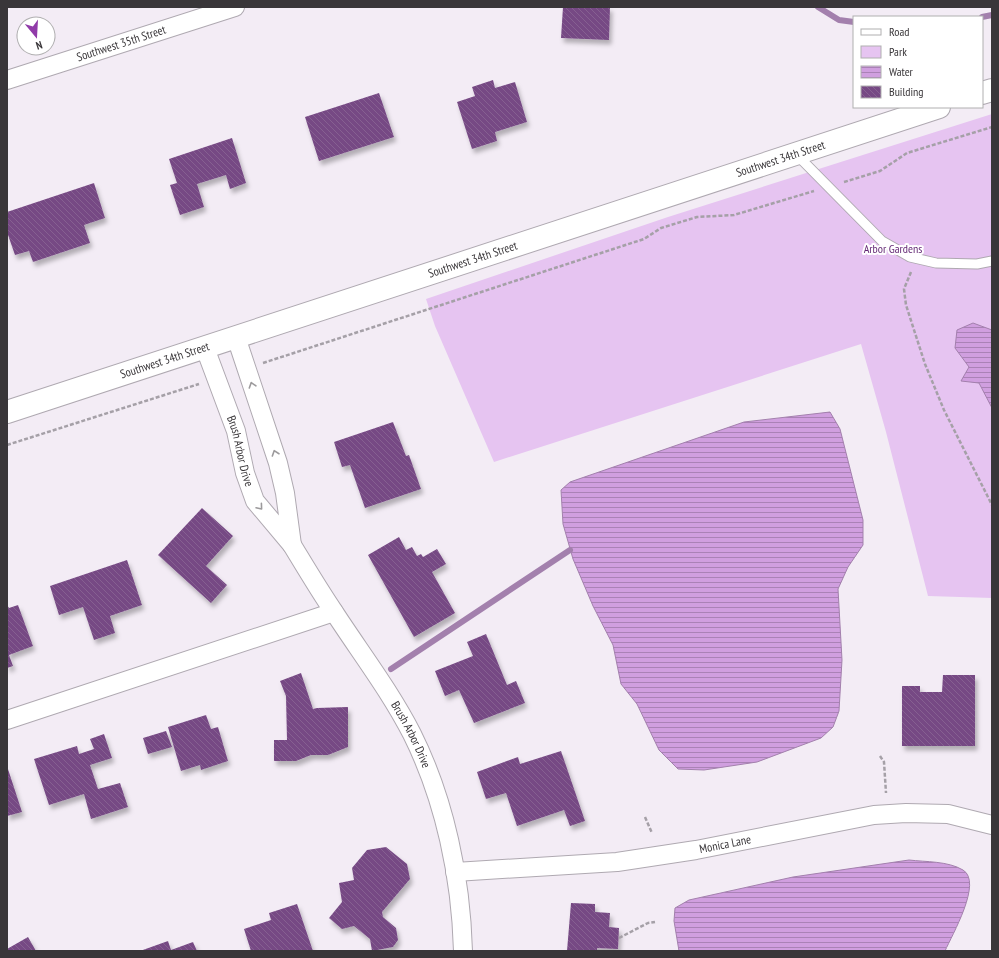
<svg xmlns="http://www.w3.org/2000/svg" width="999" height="958" font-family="'PT Sans Narrow',sans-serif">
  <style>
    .park { fill: #e6c4f1 }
    .water { fill: url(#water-rules); stroke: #a380ad }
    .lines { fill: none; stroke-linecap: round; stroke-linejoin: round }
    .stream { stroke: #a380ad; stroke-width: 6 }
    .building { fill: url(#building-back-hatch); filter: url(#shadow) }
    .lane-casing { stroke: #afa9b1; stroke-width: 11 }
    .street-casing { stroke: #afa9b1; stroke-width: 20 }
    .secondary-casing { stroke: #afa9b1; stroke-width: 24 }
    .path { stroke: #a5a0a7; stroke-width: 2.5; stroke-dasharray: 4 2; stroke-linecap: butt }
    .lane { stroke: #fff; stroke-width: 9 }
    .street { stroke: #fff; stroke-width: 18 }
    .secondary { stroke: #fff; stroke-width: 22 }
    .oneway { stroke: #9c9a9c }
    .labels { text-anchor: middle; stroke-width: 4; stroke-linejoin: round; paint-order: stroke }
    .street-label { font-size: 12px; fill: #393639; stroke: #fff }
    .park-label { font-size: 12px; fill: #642975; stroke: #fff }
  </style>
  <defs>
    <pattern id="water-rules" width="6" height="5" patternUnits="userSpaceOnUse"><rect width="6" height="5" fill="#d09fdf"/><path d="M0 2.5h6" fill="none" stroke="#aa82b6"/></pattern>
    <pattern id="building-back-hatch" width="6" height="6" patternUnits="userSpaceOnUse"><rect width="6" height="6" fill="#764984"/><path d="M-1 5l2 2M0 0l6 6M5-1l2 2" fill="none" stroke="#866191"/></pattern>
    <filter id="shadow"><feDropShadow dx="2.5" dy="4.5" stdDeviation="2" flood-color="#0004"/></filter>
  </defs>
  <rect width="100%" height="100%" fill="#f3ecf5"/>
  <path class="park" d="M992,114V598L928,596L886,432L861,344L494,462L435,326L426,299L668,217Z"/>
  <path class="water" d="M973,323L992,330V408L979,383L961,381L969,367L955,348L957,330Z
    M830,412L840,429L863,520V545L848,567L838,589L842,660L839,711L833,727L821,738L757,762L704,770L678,769L659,750L637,704L621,684L613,645L593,606L573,559L563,524L561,490L570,482L744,422Z
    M909,860C926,862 948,861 963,870C983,882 952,935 945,951H679L674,921L675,908L689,900L793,877Z"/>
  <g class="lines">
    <path class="stream" d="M818,7L839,20L854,22
      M982,17L992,15
      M391,669L570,550"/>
  </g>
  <path class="building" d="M563,7H610L609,40L561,38Z
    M493,80L495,88L515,82L527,122L495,132L497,141L472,149L457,102L475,96L472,87Z
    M379,93L394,137L319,161L305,117Z
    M232,138L246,183L230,189L226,175L197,184L204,207L180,215L170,185L177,183L169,159Z
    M94,183L105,218L84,225L90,243L33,262L29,251L15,255L7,232V212Z
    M393,422L406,456L409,455L421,489L365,508L350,465L342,467L334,442Z
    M202,508L233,536L206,566L227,585L211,603L158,555Z
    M399,537L406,550L412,547L417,556L421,554L423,557L437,549L446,564L432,572L455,613L414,637L368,555Z
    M127,560L142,605L110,616L115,633L94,640L83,607L59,615L50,586Z
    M7,605L9,608L18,605L33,646L9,655L13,666L7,668Z
    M486,634L507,685L516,681L525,703L474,723L459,690L445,696L435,671L473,656L467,642Z
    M301,673L313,709L317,708L348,707V747L328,755H311L296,761H274V740H287L286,696L280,681Z
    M943,675H975V746H902V686H920V692H942Z
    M206,715L211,729L218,727L228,761L201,770L200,765L181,771L168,727Z
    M166,731L172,747L148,754L143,738Z
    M104,734L112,758L90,765L98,789L120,783L128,807L91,819L84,794L49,805L34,759L77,746L79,754L94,749L90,739Z
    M561,751L585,821L570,826L564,810L517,826L506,793L486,799L477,772L518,757L520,764Z
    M7,766L22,812L7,816Z
    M386,847L407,864L410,879L382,912L383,917L396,928L398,940L393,947L372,951L370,939L354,926L342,929L329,918L342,902L339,883L354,880L352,868L367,850Z
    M571,903L595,904V912L610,913L609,927L619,928L618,949L597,948V951H567Z
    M297,904L313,951H251L244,929L271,920L269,913Z
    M28,937L36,951H7V949Z
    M168,941L171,950L193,942L197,951H140Z"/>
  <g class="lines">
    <defs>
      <path id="lane" d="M797,155L882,241L910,257L936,263L977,264L992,261"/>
      <g id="street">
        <path id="s1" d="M7,80L235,7"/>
        <path id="s2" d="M205,348L236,431L245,473L255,501L292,545L285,493L278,463L236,337"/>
        <path id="s3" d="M292,545C306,568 319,590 334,612C360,652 390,691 412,734C445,800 461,878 463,951"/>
        <path d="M7,720L334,612"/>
        <path id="s4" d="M455,872L617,862L696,850L874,815L906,813L948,814L992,825"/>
      </g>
      <g id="secondary">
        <path d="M982,93L992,90"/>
        <path id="s5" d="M7,412L939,107"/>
      </g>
    </defs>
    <use href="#lane" class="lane-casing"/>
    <use href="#street" class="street-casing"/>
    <use href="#secondary" class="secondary-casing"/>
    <path class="path" d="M844,182L880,171L907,153L992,127
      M911,272L904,289L906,305L925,364L944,410L992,505
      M263,363L644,239L661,228L697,217L734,215L814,191
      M7,445L199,384
      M880,756L884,762L886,793
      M645,817L652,833
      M619,938L648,923L655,922"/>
    <use href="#lane" class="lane"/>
    <use href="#street" class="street"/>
    <use href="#secondary" class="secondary"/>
  </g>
  <defs><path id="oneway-chevron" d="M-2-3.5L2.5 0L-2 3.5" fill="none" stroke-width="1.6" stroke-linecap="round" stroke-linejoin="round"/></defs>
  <g class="oneway">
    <use href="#oneway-chevron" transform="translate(252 385) rotate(-108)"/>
    <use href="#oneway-chevron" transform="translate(275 453) rotate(-109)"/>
    <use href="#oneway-chevron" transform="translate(260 507) rotate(50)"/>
  </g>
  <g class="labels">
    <g class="street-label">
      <text dy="4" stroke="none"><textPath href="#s1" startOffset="120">Southwest 35th Street</textPath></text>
      <text dy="4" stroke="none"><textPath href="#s5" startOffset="814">Southwest 34th Street</textPath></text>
      <text dy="4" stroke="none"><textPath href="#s5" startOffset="490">Southwest 34th Street</textPath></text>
      <text dy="4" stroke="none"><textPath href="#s5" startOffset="166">Southwest 34th Street</textPath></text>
      <text dy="4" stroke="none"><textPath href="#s2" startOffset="109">Brush Arbor Drive</textPath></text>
      <text dy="4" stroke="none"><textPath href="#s3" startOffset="224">Brush Arbor Drive</textPath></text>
      <text dy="4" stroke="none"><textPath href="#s4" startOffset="272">Monica Lane</textPath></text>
    </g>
    <g class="park-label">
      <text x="893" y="253">Arbor Gardens</text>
    </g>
  </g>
  <rect width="999" height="958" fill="none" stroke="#393639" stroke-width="16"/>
  <rect x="853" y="16" width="130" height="92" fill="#ffffff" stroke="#b0afb0"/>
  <rect x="861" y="29" width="20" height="6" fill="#ffffff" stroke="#b0afb0"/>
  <text x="889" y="36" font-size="12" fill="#393639">Road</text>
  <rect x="861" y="46" width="20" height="12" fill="#e6c4f1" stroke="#b0afb0"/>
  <text x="889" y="56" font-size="12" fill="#393639">Park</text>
  <rect x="861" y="66" width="20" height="12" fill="url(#water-rules)" stroke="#b0afb0"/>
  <text x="889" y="76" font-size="12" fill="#393639">Water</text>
  <rect x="861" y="86" width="20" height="12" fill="url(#building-back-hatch)" stroke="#b0afb0"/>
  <text x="889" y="96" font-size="12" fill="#393639">Building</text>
  <g transform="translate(36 36) rotate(162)"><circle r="19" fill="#ffffff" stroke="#b0afb0"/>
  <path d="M0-3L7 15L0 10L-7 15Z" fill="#913ba9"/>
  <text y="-6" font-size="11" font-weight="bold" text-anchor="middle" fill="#393639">N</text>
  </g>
</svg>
